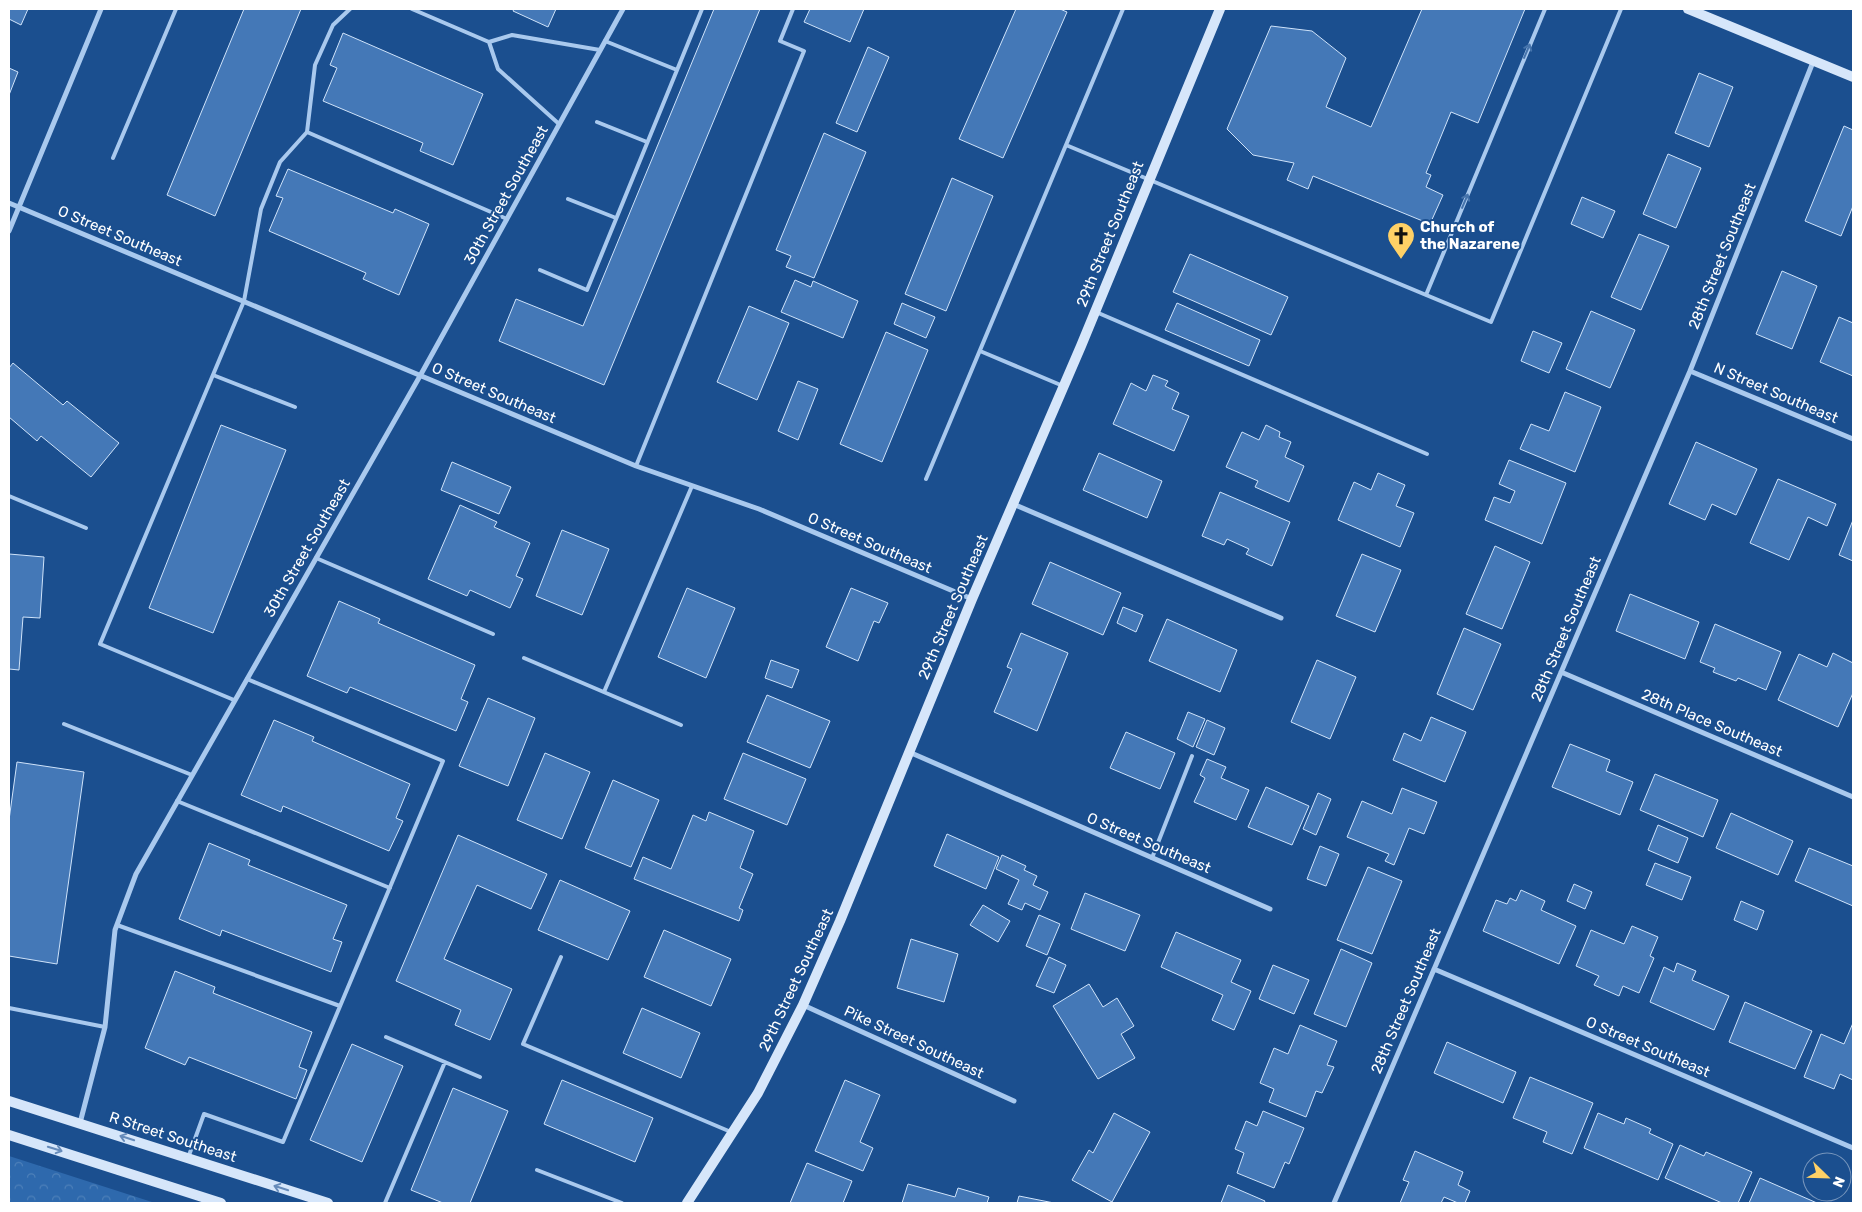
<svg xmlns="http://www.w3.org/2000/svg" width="1862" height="1212" font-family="Rubik,sans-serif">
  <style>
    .park { fill: url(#park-crowns) }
    .building { fill: #4478b7; stroke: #cfe3fa }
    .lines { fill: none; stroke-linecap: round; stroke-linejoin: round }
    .lane { stroke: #a9c9ee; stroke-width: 4 }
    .street { stroke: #a9c9ee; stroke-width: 5 }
    .secondary { stroke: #d6e6fa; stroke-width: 10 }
    .oneway { stroke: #4674ac }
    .oneway2 { stroke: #668bba }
    .labels { text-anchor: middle; stroke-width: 4; stroke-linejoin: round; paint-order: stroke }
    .street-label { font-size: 15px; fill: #fff; stroke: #1b4f8f }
    .poi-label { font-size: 15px; font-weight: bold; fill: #fff; stroke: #1b4f8f; text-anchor: start }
  </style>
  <defs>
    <pattern id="park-crowns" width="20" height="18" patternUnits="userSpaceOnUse" patternTransform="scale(1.25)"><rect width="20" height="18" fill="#2e69ad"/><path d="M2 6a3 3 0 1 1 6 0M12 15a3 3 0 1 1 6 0" fill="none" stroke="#4d80b9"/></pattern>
  </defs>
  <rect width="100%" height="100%" fill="#1b4f8f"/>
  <path class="park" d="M9,1156L155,1203H9Z"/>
  <path class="building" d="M9,9H28L21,25L9,19Z
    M244,9H301L215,216L167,195Z
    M514,9H556L548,27L513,11Z
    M714,9H760L604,385L499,341L516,299L583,326Z
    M810,9H864L850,42L804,22Z
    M1016,9H1060L1067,12L1003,158L959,139Z
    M1422,9H1525L1478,123L1451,112L1426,173L1431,175L1426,187L1443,195L1430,224L1313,176L1308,189L1287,180L1294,163L1253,155L1227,129L1271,26L1312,31L1346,58L1326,107L1371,127Z
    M343,33L483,94L453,165L420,151L423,143L323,101L337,68L330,65Z
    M868,47L889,57L857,132L836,123Z
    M9,68L18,72L9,95Z
    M1699,73L1733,87L1709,147L1675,133Z
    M1844,126L1853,130V206L1841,236L1805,221Z
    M824,133L866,152L814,278L786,267L791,256L776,250Z
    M1668,154L1701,168L1676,228L1643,214Z
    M288,169L393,213L395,209L429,224L399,295L363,279L366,273L269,231L283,198L276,196Z
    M952,178L993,196L946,311L905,294Z
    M1582,197L1615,211L1603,238L1571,224Z
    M1639,234L1669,246L1641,310L1611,297Z
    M1190,254L1288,297L1271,335L1173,292Z
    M1782,271L1817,286L1792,349L1756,334Z
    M795,280L811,287L813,281L858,301L843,338L781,312Z
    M902,303L935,317L926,338L894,324Z
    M1177,303L1260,340L1249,366L1165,330Z
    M749,306L789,323L757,400L717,382Z
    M1591,311L1635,330L1610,388L1566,369Z
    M1839,317L1853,323V376L1820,362Z
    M1533,331L1562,343L1549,373L1521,361Z
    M886,332L928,350L882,462L840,444Z
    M13,363L63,405L67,401L119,443L91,477L41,436L37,441L9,417V368Z
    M1153,375L1168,381L1165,386L1179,393L1172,409L1189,416L1174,451L1113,424L1131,383L1146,391Z
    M798,381L818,389L798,440L778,431Z
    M1565,392L1601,407L1575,472L1520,449L1531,424L1549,431Z
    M221,425L286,450L213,633L149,608Z
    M1266,425L1280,432L1279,437L1291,442L1285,457L1304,466L1289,502L1255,487L1258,481L1226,467L1242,432L1259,440Z
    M1696,442L1757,469L1736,515L1712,504L1705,520L1669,504Z
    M1099,453L1162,481L1147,518L1083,490Z
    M1509,460L1566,483L1542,544L1485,520L1494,497L1510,503L1515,491L1499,484Z
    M452,462L511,487L499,514L441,490Z
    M1378,473L1405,485L1396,506L1414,513L1400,547L1338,520L1354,482L1371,490Z
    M1778,479L1836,504L1827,526L1808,517L1789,560L1750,543Z
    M1220,492L1290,522L1272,566L1246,554L1249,549L1227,539L1224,545L1202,536Z
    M460,505L497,522L494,527L530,543L516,576L523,579L510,608L470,590L467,596L428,579Z
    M1853,520V561L1839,555Z
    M562,530L609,549L582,615L536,596Z
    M1495,546L1530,562L1502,629L1466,614Z
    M9,554L44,557L40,618L23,617L19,670L9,669Z
    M1362,554L1401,570L1375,632L1336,616Z
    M1050,562L1121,593L1103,635L1032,604Z
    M687,588L735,608L706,678L658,657Z
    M851,588L888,603L879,623L874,621L858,661L826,647Z
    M1630,594L1699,622L1685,659L1616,631Z
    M339,601L380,619L378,623L475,665L461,699L468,702L456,731L350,687L347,693L307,676Z
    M1123,607L1143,615L1136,632L1117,623Z
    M1167,619L1237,650L1220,692L1149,661Z
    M1715,624L1781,652L1766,690L1738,678L1736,681L1713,672L1715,668L1700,662Z
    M1464,628L1501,644L1473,710L1437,694Z
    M1021,633L1068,653L1037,731L994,712L1012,669L1007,667Z
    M1833,653L1853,663V693L1838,727L1778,700L1799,654L1827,667Z
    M771,660L799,670L792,688L765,678Z
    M1317,660L1356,677L1330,739L1291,722Z
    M767,695L830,721L810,768L747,742Z
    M488,698L535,718L508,786L459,766Z
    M1188,712L1205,719L1193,747L1177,739Z
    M1431,717L1466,732L1445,782L1393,760L1404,733L1421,741Z
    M274,720L314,737L312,741L410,784L396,818L403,821L389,851L283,806L281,812L241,795Z
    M1207,720L1225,728L1214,755L1196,747Z
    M1126,732L1175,753L1160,789L1110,768Z
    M1570,744L1610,760L1606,771L1633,782L1620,815L1552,787Z
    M545,753L590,772L562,839L517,820Z
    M743,753L806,779L787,825L724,799Z
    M1207,759L1226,767L1221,778L1249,790L1236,820L1194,802L1205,778L1200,775Z
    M17,762L84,772L57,964L9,956V820Z
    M1655,774L1718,800L1703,837L1640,810Z
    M613,780L659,800L631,867L585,848Z
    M1266,787L1309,806L1292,845L1248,827Z
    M1402,788L1437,802L1424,834L1409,828L1394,865L1385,861L1389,854L1347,837L1362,801L1392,814Z
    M1318,793L1331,799L1316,835L1303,829Z
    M709,812L754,831L740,868L753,874L739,908L743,910L739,921L634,879L643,857L671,869L693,815L706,821Z
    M1731,813L1793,841L1778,875L1716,848Z
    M1658,825L1688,838L1678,863L1648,850Z
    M947,834L999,857L986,889L934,866Z
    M458,835L547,874L531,909L477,885L444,959L512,989L490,1040L455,1025L461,1010L396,981Z
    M209,843L250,860L248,865L347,905L333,939L342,942L331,972L222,930L220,936L179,919Z
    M1320,846L1339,854L1326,886L1307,879Z
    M1809,848L1853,866V906L1795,881Z
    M1002,855L1026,866L1024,870L1037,876L1033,885L1048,892L1040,910L1025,903L1022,910L1008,904L1019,880L996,869Z
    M1655,863L1691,877L1682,900L1646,885Z
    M1368,867L1402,881L1372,954L1337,940Z
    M560,880L630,911L608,960L538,930Z
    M1574,884L1592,892L1585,909L1567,901Z
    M1521,890L1545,901L1541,910L1576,926L1559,964L1483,931L1496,900L1507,904L1510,898L1516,901Z
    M1085,893L1140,915L1125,951L1071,929Z
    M1741,901L1764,911L1757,930L1734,920Z
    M983,905L1010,921L998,942L970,925Z
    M1039,915L1060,924L1047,955L1026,946Z
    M1632,926L1658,937L1650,956L1654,958L1639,993L1623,986L1619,996L1594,985L1599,976L1576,966L1591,930L1624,944Z
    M664,930L731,959L711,1006L644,977Z
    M1176,932L1241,960L1231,982L1251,991L1234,1030L1212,1020L1223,995L1161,967Z
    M911,939L958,954L944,1002L897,988Z
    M1341,949L1372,963L1346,1027L1314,1014Z
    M1049,957L1066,965L1054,993L1036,986Z
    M1677,963L1696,971L1692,980L1729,996L1714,1030L1650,1002L1664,967L1674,972Z
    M1273,965L1309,980L1294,1014L1259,999Z
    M175,971L215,987L213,993L312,1032L299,1067L307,1070L296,1099L189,1057L185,1065L145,1048Z
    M1089,984L1103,1007L1117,998L1134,1026L1121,1034L1135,1058L1098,1079L1053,1006Z
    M1745,1002L1812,1031L1795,1069L1729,1042Z
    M642,1008L700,1033L681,1078L623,1053Z
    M1853,1023V1080L1840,1074L1834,1089L1804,1077L1821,1034L1844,1044Z
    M1300,1025L1337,1041L1327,1065L1334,1067L1322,1093L1316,1091L1306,1117L1269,1102L1274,1089L1260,1083L1274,1048L1288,1054Z
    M1447,1042L1516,1072L1503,1103L1434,1073Z
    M352,1044L403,1066L362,1162L310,1140Z
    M1530,1077L1593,1103L1572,1154L1543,1142L1547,1132L1513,1118Z
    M562,1080L653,1118L635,1162L544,1124Z
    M845,1080L880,1095L860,1142L873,1148L863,1171L815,1151Z
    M453,1088L508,1111L470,1203H443L411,1190Z
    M1263,1111L1304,1128L1289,1164L1285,1162L1274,1188L1237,1173L1244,1153L1235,1149L1246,1121L1257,1126Z
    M1114,1113L1150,1132L1112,1202L1072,1180L1089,1150L1093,1153Z
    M1598,1113L1624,1124L1626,1118L1651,1129L1649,1133L1673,1144L1658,1180L1584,1148Z
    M1680,1145L1704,1156L1706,1152L1752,1172L1738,1203H1722L1665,1178Z
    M1415,1151L1463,1172L1458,1185L1470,1191L1465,1203H1458L1444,1197L1441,1203H1400L1409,1182L1403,1180Z
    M807,1163L852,1181L843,1203H790Z
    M1760,1178L1817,1203H1749Z
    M908,1184L955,1197L958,1188L989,1197L987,1203H902Z
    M1228,1185L1265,1201L1264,1203H1221Z
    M1019,1196L1054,1203H1017Z"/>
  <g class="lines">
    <path class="lane" d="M412,9L489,42
      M605,41L677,70
      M597,122L647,142
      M559,124L498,69L489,42L512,35L600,50
      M307,132L507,219
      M1066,145L1491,322L1621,9
      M113,158L176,9
      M568,199L616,218
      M540,270L587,290L702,9
      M1426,295L1545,9
      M1096,312L1427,454
      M980,351L1063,386
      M213,375L295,407
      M636,466L804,51L780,41L793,9
      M926,479L1123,9
      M9,496L86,528
      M316,558L493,634
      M524,658L681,725
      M604,692L692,486
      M234,700L100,644L244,301L261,209L280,162L307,132L315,65L333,25L350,9
      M64,724L192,775
      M177,801L390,888
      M1152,858L1192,756
      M117,925L340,1006
      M561,957L523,1044L731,1132
      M9,1008L105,1027
      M386,1037L480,1077
      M188,1158L204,1114L283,1142L443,761L247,679
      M537,1170L622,1203
      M385,1203L445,1062"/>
    <path class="street" d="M9,203L636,466L759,509L972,599
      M9,231L101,9
      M1690,371L1853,439
      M1013,504L1281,618
      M1561,672L1853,797
      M909,752L1270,909
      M1434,969L1853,1148
      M803,1005L1014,1101
      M80,1123L105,1027L115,930L136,874L420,376L623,9
      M1334,1203L1690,371L1813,62"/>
    <path class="secondary" d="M1688,9L1853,77
      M9,1101L328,1203
      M9,1135L221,1203
      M687,1203L758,1093L803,1005L840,921L972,599L1081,346L1220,9"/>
  </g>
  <defs><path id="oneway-shaft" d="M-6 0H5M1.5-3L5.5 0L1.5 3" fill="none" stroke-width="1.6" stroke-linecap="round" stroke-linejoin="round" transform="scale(1.25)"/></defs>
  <g class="oneway">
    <use href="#oneway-shaft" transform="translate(1527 51) rotate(-67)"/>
    <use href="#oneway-shaft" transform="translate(1465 201) rotate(-67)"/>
  </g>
  <g class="oneway2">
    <use href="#oneway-shaft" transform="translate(127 1138) rotate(-162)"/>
    <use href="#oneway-shaft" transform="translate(55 1149) rotate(17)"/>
    <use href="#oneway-shaft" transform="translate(281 1188) rotate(-162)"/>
  </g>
  <defs>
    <symbol id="church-pin" viewBox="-11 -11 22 30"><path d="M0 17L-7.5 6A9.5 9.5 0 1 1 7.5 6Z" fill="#ffd166" stroke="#1b4f8f"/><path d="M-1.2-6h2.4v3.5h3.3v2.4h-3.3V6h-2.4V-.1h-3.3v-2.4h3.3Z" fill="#111"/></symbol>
  </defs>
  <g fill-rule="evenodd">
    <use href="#church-pin" x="1385" y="220" width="32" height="43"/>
  </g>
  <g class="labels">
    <g class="street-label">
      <text transform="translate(506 195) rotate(-61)" y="5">30th Street Southeast</text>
      <text transform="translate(1110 234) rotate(-68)" y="5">29th Street Southeast</text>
      <text transform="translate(120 236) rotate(23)" y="5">O Street Southeast</text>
      <text transform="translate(1722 256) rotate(-68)" y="5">28th Street Southeast</text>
      <text transform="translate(494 393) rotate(23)" y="5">O Street Southeast</text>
      <text transform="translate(1776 393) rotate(23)" y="5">N Street Southeast</text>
      <text transform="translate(870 543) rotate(23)" y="5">O Street Southeast</text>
      <text transform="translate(307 548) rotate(-60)" y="5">30th Street Southeast</text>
      <text transform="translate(953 607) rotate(-67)" y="5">29th Street Southeast</text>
      <text transform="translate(1566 629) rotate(-67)" y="5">28th Street Southeast</text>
      <text transform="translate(1712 723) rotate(23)" y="5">28th Place Southeast</text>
      <text transform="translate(1149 843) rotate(23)" y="5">O Street Southeast</text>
      <text transform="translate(796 980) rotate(-65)" y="5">29th Street Southeast</text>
      <text transform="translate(1406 1001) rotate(-67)" y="5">28th Street Southeast</text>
      <text transform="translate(914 1042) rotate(25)" y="5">Pike Street Southeast</text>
      <text transform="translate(1648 1047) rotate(23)" y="5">O Street Southeast</text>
      <text transform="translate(173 1137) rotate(18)" y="5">R Street Southeast</text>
    </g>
    <g class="poi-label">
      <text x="1420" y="232">Church of<tspan x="1420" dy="17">the Nazarene</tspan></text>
    </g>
  </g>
  <rect width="1862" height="1212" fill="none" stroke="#ffffff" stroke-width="20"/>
  <g transform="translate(1827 1177) rotate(113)"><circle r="24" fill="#1b4f8f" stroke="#7695bc"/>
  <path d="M0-4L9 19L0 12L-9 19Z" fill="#ffd166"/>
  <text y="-8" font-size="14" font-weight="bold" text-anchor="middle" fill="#ffffff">N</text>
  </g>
</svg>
